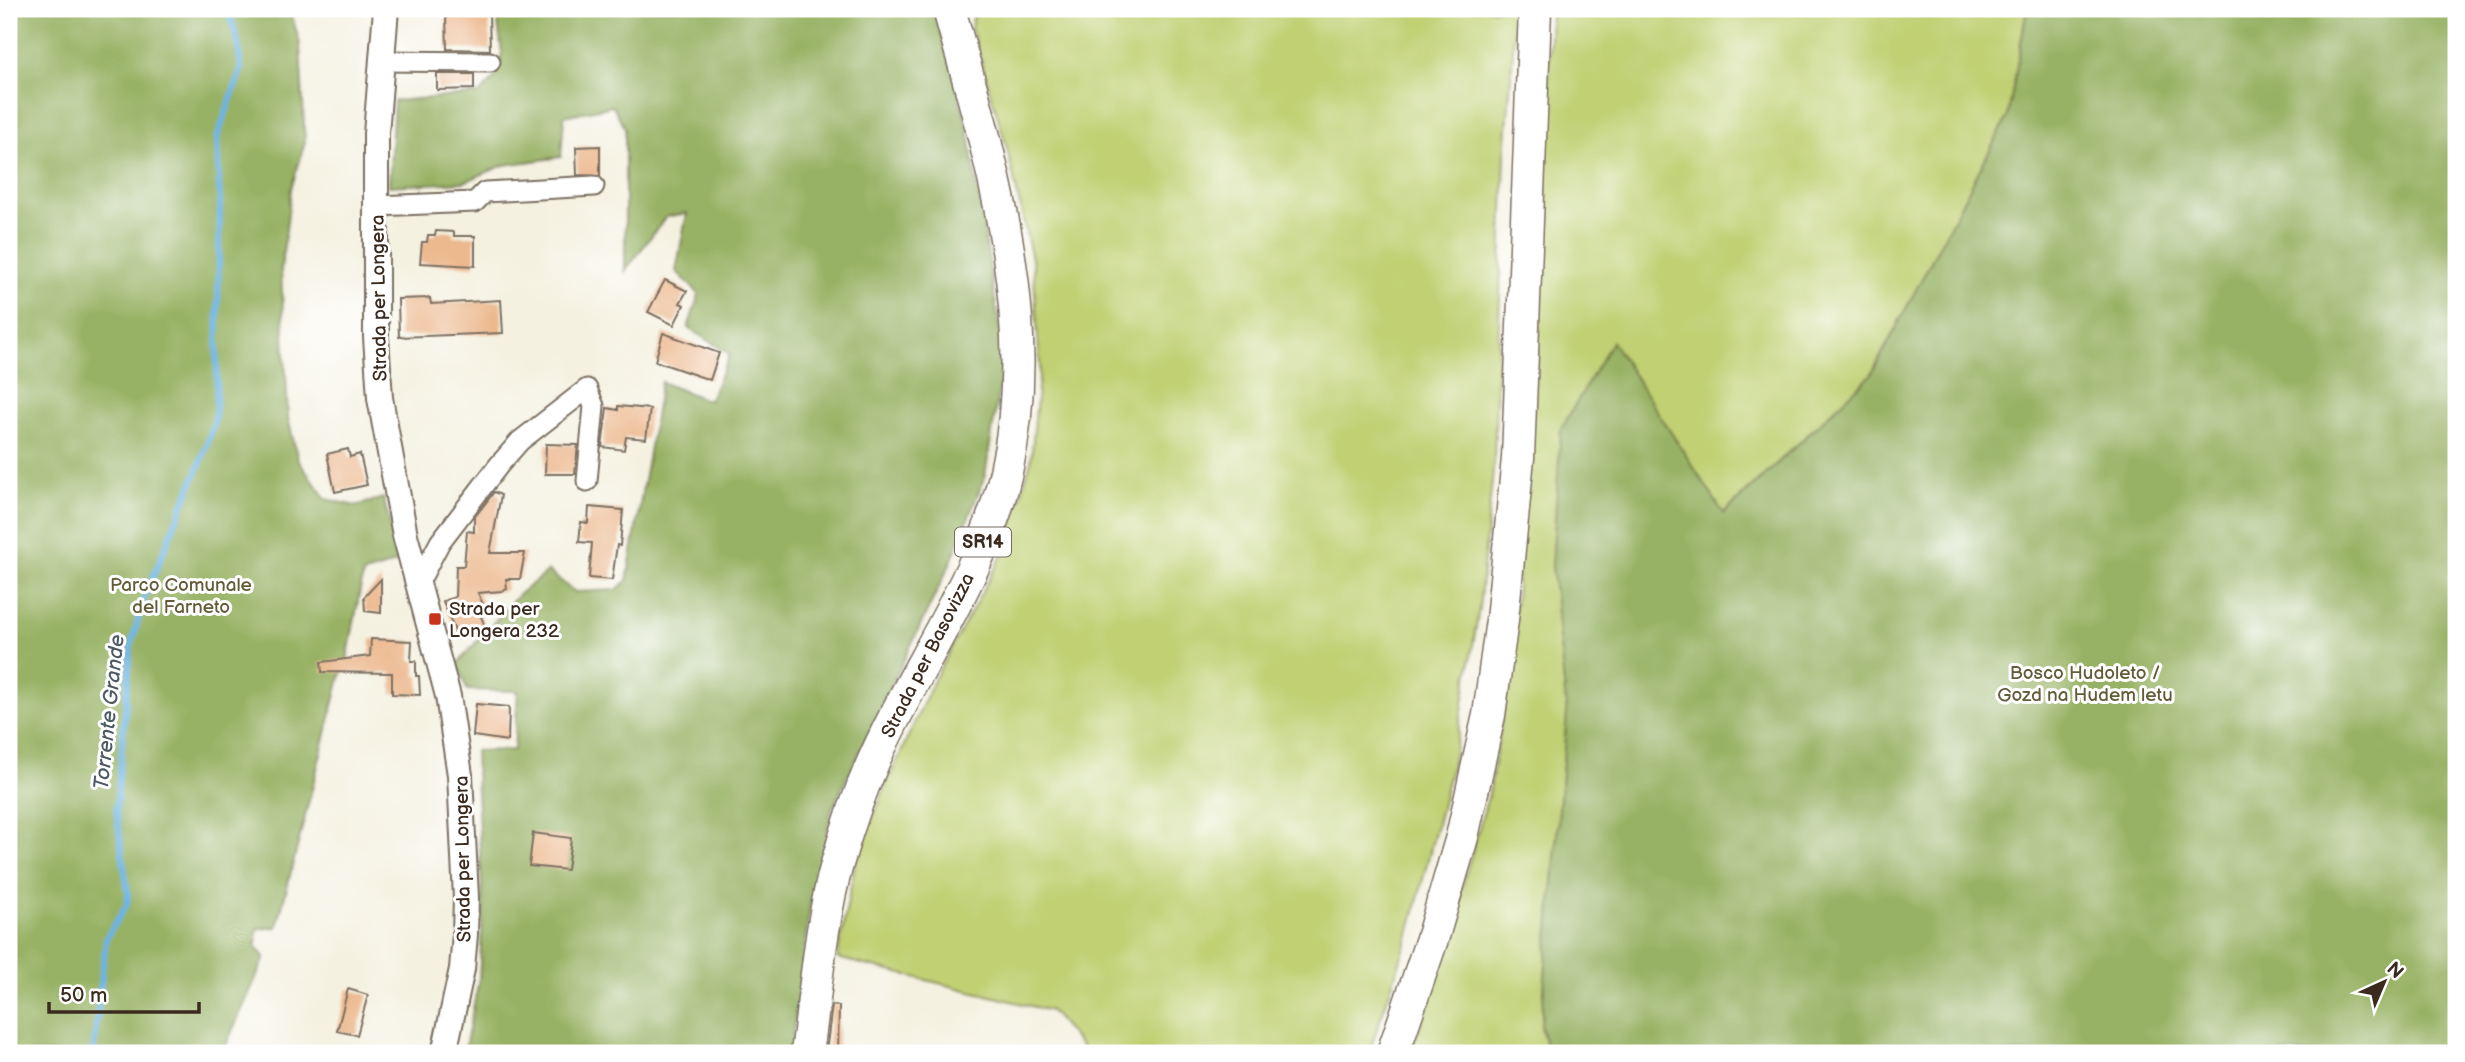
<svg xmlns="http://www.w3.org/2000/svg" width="2465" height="1062" font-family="'Balsamiq Sans',sans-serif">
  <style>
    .green { fill: #c0d073; stroke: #7e7d48; stroke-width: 2 }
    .forest { fill: #98b265; stroke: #6a6e42; stroke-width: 2 }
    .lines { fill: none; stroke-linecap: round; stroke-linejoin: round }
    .stream { stroke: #6cb4e3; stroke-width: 6 }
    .building { fill: #ecb88d }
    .minor-casing { stroke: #7c7062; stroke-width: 23 }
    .tertiary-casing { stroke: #7c7062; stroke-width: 28 }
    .primary-casing { stroke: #7c7062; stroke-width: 35 }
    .minor { stroke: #fff; stroke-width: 19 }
    .tertiary { stroke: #fff; stroke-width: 24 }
    .primary { stroke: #fff; stroke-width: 32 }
    .poi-dot { fill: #c8321e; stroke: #fff; stroke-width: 2.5 }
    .labels { text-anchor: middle; stroke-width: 6; stroke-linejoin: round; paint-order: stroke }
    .shield { fill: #fff; stroke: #766a62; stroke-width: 2 }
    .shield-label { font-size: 18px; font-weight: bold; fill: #3b2a1e }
    .street-label { font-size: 19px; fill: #3b2a1e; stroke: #fff }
    .park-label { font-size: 19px; fill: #635c38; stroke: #fff }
    .poi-label { font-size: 19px; fill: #3b2a1e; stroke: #fff; text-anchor: start }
    .water-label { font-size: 21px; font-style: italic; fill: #4c5a63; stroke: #fff }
  </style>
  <rect width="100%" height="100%" fill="#fff"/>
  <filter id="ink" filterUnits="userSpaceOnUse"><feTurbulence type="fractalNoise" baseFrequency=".0143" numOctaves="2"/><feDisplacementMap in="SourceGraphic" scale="14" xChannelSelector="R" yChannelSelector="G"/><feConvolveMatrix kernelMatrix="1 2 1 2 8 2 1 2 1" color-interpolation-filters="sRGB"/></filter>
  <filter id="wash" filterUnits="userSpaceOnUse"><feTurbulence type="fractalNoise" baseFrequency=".00686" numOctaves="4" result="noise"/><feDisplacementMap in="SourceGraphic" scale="28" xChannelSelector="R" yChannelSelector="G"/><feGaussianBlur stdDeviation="1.57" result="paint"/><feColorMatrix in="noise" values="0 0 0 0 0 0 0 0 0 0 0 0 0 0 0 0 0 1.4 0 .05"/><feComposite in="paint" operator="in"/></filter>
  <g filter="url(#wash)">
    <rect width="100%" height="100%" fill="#f4f1e0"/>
    <path class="green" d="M975,9H1516L1505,155L1494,461L1479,609L1454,757L1408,938L1369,1053H1087L1051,1011L837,958L855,865L886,785L935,678L1004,552L1031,461L1040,367L1033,264L1007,148L971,27Z
      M1551,9H2027L2008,116L1871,375L1723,514L1612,342L1552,564L1567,714L1541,1026L1548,1053H1410L1429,1002L1489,793L1508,686L1538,353Z"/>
    <path class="forest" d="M9,9H290L300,44L305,142L291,189L281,270L288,418L298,460L326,499L356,506L383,498L401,561L363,574L348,655L340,678L277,927L257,929L256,947L265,958L225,1047L224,1053H9Z
      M496,9H934L968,128L1004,357L985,476L950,564L832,809L810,906L790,1053H464L479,980L483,910L475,751L514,750L518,691L467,690L458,663L518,595L548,571L575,592L616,590L627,581L661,382L709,401L730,354L688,328L699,294L676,271L687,213L666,217L625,271V128L613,106L564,116L561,157L504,165L464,182L389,186L394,101L479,94L494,79L502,53Z
      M2027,9H2456V1053H1548L1541,1026L1567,714L1552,564L1561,429L1612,342L1724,514L1871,375L2008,116Z"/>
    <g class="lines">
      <path class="stream" d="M93,1053L106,938L127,904L128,893L116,810L131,647L143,601L202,459L214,423L216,406L220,204L217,138L241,70L238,42L228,9"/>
    </g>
    <g id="blocks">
      <path class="building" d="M489,13L490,50L447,49L446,17Z
        M437,74H474V89L437,90Z
        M600,146V176L577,175L576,147Z
        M436,231L454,232V236H475V266L420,263L422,242H427L428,235H435Z
        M665,280L687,291L680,303L684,305L674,325L648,312Z
        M430,298L431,304L501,300L503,333L399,337L398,299Z
        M663,333L719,353L710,380L655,361Z
        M618,406L650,409L646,439L626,437L624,450L602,447L607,408L618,410Z
        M546,444L578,445L575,474H545Z
        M348,449L350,457L360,454L367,485L335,492L327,454Z
        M494,492L501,495L490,553H525L520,579H506L507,589L502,591L478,593L484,607L478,609L486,629L458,639L443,601L455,597L456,566H464L467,531L474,532V518Z
        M589,507L623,510L620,546L617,545L612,580L589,578L592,543L579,542L581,522L588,523Z
        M381,579V613L365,611L364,597Z
        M371,639L412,641L411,661H416V676H419L420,695L392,694V673L322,672L321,662L370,656Z
        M476,704L509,707L508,741L473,736Z
        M533,833L571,838L567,870L529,866Z
        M348,989L368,995L357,1035L337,1031Z
        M832,1005L839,1006L838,1053H826Z"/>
    </g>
  </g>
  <g filter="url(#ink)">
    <use href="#blocks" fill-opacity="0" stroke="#7c7062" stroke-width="2"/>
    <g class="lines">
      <defs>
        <path id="minor" d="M380,61L490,62
          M376,206L475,202L485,192L594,186
          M418,584L440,542L499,465L520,441L587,389L594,406L587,481"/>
        <path id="tertiary" d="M386,9L376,134V337L380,398L405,535L448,696L460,775L466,898L465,934L462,969L444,1053"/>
        <path id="primary" d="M807,1053C816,991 820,925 837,864C847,828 859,794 874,760C916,664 983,576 1006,472C1041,317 990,157 949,9
          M1393,1053L1433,936L1462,837L1489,715L1502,620L1518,458L1535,9"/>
      </defs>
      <use href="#minor" class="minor-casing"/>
      <use href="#tertiary" class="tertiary-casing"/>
      <use href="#primary" class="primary-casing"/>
      <use href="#minor" class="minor"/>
      <use href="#tertiary" class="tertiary"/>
      <use href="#primary" class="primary"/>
    </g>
  </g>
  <rect class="poi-dot" x="428" y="612" width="14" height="14" rx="3.5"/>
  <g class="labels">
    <rect class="shield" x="955" y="527.5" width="56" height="29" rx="5"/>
    <g class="shield-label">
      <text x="983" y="548">SR14</text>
    </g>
    <g class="street-label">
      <text transform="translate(378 298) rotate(-91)" y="7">Strada per Longera</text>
      <text transform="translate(927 655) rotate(-63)" y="7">Strada per Basovizza</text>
      <text transform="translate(462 859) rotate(-91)" y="7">Strada per Longera</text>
    </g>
    <g class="park-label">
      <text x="181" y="591">Parco Comunale<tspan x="181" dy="22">del Farneto</tspan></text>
      <text x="2085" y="679">Bosco Hudoleto /<tspan x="2085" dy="22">Gozd na Hudem letu</tspan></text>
    </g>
    <g class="poi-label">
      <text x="449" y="615">Strada per<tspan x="449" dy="22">Longera 232</tspan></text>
    </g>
    <g class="water-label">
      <text transform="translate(109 712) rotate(-84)" y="7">Torrente Grande</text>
    </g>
  </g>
  <rect width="2465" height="1062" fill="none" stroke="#fff" stroke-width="35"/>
  <g transform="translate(2384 982) rotate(44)" stroke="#ffffff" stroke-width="5" paint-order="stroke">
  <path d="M0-5L12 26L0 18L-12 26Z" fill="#3b2a1e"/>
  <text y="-10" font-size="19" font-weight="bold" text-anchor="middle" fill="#3b2a1e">N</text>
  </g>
  <path d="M49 1002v10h150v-10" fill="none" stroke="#3b2a1e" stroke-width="3.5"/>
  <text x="60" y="1002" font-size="21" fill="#3b2a1e" stroke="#ffffff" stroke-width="5" paint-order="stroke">50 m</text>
</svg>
